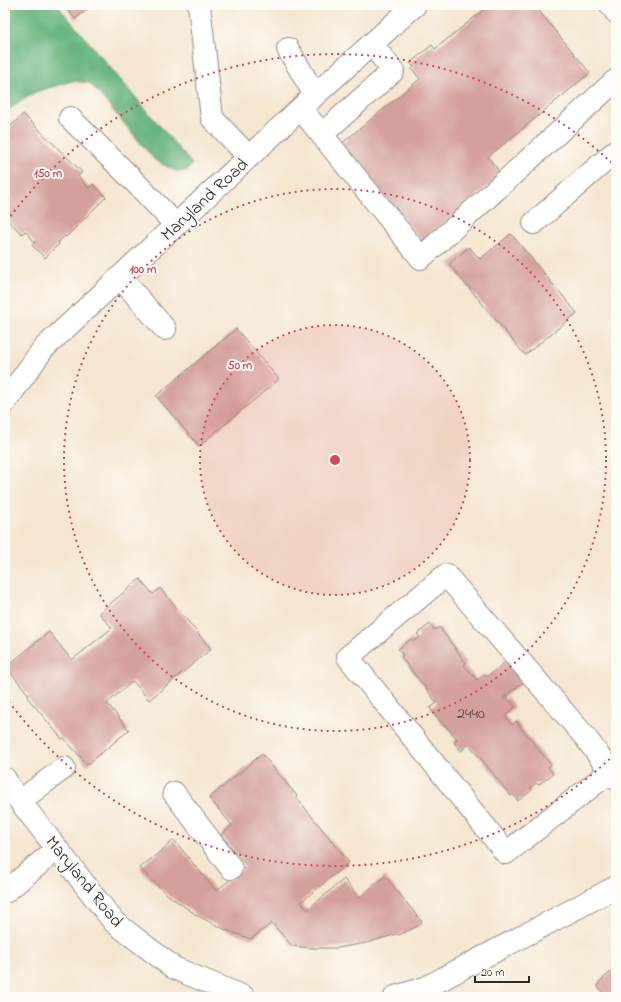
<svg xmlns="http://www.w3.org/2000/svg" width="621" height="1002" font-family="'Indie Flower',sans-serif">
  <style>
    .forest { fill: #68b47d; stroke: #4a7054 }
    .building { fill: #d4a09b }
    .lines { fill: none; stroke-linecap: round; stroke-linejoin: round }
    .minor-casing { stroke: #90887e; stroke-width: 24 }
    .minor { stroke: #fff; stroke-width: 22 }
    .ring { fill: none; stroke: #d1495b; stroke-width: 2; stroke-dasharray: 2 4 }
    .labels { text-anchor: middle; stroke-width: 4; stroke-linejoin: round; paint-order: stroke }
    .number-label { font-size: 16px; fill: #554847 }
    .street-label { font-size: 18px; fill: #2b2b2b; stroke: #fdfcf7 }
    .centre { fill: #d1495b; stroke: #fdfcf7; stroke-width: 2 }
    .ring-label { font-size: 12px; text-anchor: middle; font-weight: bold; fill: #d1495b; stroke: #fdfcf7; stroke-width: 4; stroke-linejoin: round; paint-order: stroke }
  </style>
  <rect width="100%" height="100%" fill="#fdfcf7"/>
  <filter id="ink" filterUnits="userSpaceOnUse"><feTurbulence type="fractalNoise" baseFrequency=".025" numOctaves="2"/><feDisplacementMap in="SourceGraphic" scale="8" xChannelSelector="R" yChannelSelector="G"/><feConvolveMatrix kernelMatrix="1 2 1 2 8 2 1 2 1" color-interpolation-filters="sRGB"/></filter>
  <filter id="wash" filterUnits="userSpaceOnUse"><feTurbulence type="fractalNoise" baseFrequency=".012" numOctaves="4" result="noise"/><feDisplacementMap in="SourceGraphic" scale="16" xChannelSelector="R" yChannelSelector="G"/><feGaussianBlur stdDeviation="0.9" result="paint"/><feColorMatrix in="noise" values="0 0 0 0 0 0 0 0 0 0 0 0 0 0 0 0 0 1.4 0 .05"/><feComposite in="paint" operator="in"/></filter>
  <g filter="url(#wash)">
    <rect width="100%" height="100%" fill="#f5e6d0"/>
    <path class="forest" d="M5,5H57L192,164L187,171H175L155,160L90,83L72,81L35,92L5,112Z"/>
    <g id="blocks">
      <path class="building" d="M64,5H93L75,19Z
        M485,5H534L590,73L488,157L502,175L422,241L341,144L420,79L412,69L414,67L410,63L432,45L435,49L487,7Z
        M23,114L82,172L78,176L89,188L93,184L106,197L66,237L65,236L58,242L59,244L45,258L32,245L35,242L25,231L22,234L5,218V132Z
        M511,234L577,313L525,355L449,264L469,247L480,259Z
        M236,329L279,379L199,446L156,396Z
        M140,579L153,594L160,588L211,649L149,700L133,681L107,703L129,730L87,765L64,738L62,739L27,697L29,695L6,667L49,632L72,660L112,628L99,613Z
        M430,624L435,630L439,627L466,663L464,665L477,680L485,674L487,677L518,652L535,673L503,698L505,700L507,697L515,707L505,716L512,725L516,721L551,765L548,767L553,774L538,785L536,783L530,788L532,790L518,801L513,794L511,796L469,744L461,751L454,742L457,739L445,725L444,726L430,708L437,703L401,657L403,655L398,649L411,639L414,641L420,637L417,634Z
        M262,754L297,796L296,797L349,862L301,902L307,910L344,879L359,898L385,876L422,922L418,926L399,935L397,934L366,943L337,948H312L292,946L272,923L251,939L226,930L198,916L168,895L150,879L140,868L174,840L216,891L247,866L221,835L232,825L209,798Z
        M616,968V997H606L598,987V984L600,981Z"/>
    </g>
  </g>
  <g filter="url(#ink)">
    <use href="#blocks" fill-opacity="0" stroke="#90887e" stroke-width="1"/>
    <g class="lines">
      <defs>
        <path id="minor" d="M199,5L212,118L249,157
          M611,5L616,12
          M288,49L315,95
          M301,109L421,258L616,80
          M70,118L133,180L176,225
          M322,134L393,71L372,44
          M534,223L616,151
          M120,277L165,329
          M5,402L43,349L315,95L415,5
          M611,771L506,853L348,657L446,575L586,738L616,779
          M5,779L12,791L114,922L174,968L244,997
          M174,793L231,868
          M20,801L64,768
          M5,892L57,849
          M395,997L425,988L616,887"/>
      </defs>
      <use href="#minor" class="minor-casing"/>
      <use href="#minor" class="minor"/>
    </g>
  </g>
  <circle cx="335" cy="460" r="135" fill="#d1495b" fill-opacity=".12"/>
  <g class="ring">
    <circle cx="335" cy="460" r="135"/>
    <circle cx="335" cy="460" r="271"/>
    <path d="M614 755A406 406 0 0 1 7 699M7 221A406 406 0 0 1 614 165"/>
  </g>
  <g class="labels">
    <g class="number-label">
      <text x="471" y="718">2440</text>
    </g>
    <g class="street-label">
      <text transform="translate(204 199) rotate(-43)" y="6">Maryland Road</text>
      <text transform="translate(85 881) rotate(51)" y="6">Maryland Road</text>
    </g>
  </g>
  <circle cx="335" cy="460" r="6" class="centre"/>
  <g class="ring-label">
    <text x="48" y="177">150 m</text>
    <text x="143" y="273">100 m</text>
    <text x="240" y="369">50 m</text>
  </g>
  <rect width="621" height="1002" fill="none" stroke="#fdfcf7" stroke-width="20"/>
  <path d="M475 976v6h54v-6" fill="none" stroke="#2b2b2b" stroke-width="2"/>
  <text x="481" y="976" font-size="12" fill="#2b2b2b" stroke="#fdfcf7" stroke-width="3" paint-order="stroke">20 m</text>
</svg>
